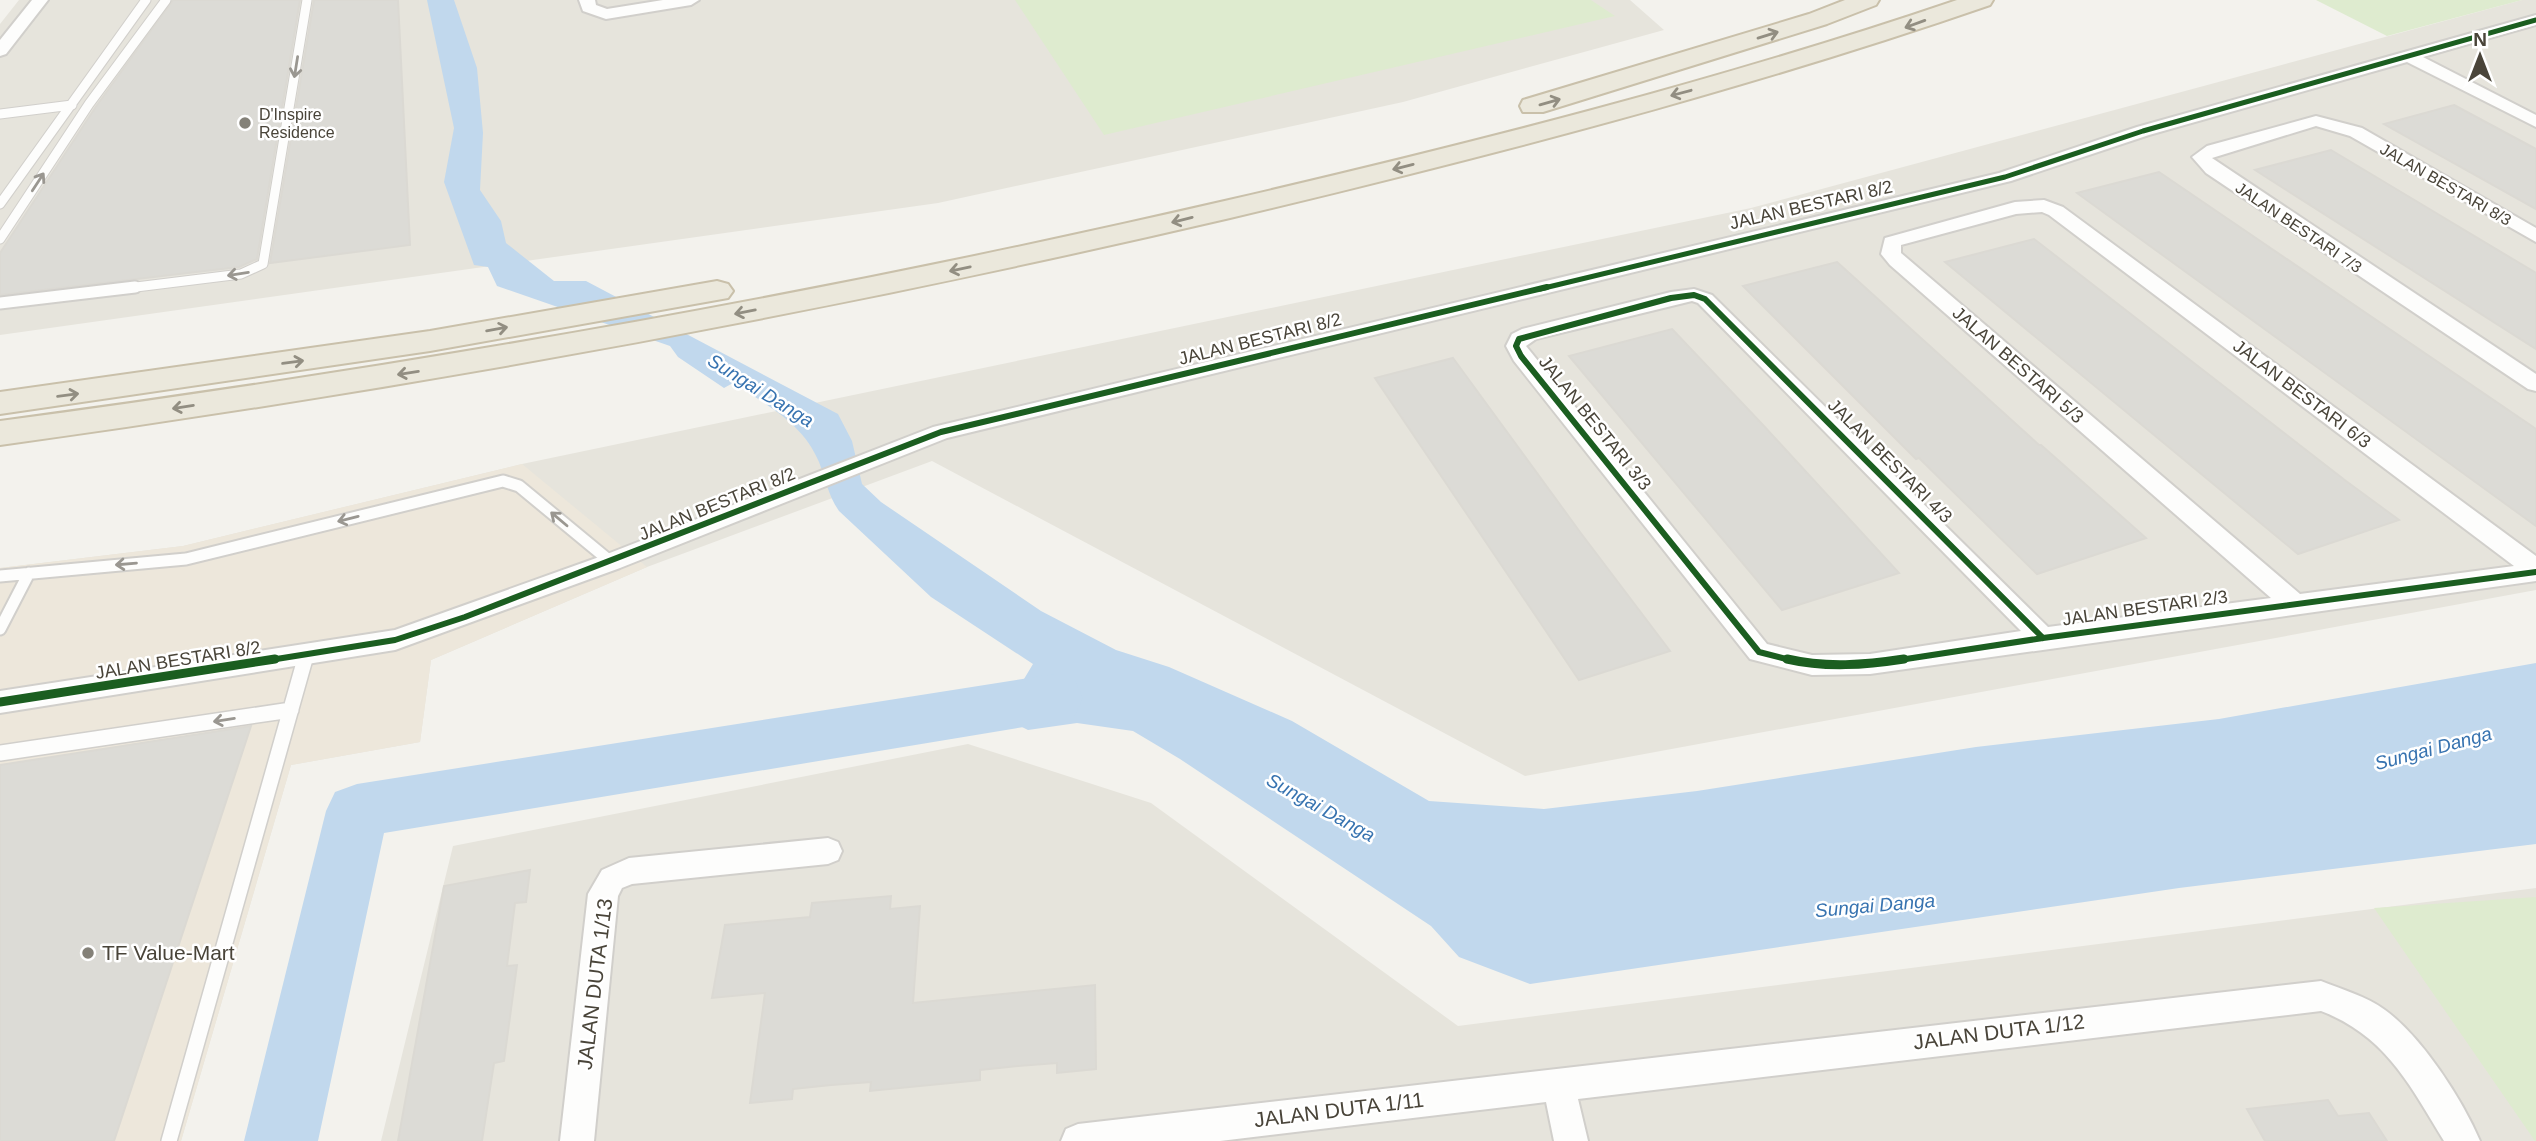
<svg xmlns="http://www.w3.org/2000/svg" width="2536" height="1141" font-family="Arial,sans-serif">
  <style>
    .residential { fill: #e6e4dc }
    .commercial { fill: #ede7db }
    .green { fill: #deebcf }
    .water { fill: #c1d8ed }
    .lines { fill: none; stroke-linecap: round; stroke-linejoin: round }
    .river { fill: #c1d8ed; fill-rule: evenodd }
    .building { fill: #dcdbd6; stroke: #dbd9d3; stroke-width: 2 }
    .lane-far2-casing { stroke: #d1cfcb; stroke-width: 11 }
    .lane-far1-casing { stroke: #d1cfcb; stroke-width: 15 }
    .lane-casing { stroke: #d1cfcb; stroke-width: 18 }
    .street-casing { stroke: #d1cfcb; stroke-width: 4 }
    .highway-casing { stroke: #c9c0aa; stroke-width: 4 }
    .lane-far2 { stroke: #fdfdfc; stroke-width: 9 }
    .lane-far1 { stroke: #fdfdfc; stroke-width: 11 }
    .lane { stroke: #fdfdfc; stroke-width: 15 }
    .street { fill: #fdfdfc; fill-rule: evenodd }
    .highway { fill: #ebe8dc; fill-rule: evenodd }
    .cycleway-far2-casing { stroke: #fff; stroke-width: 9 }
    .cycleway-far1-casing { stroke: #fff; stroke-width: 10 }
    .cycleway-casing { stroke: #fff; stroke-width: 13 }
    .cycleway-far2 { stroke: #1b5e20; stroke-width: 5 }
    .cycleway-far1 { stroke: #1b5e20; stroke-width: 6 }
    .cycleway { stroke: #1b5e20; stroke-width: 9 }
    .oneway { stroke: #928e82 }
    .oneway2 { stroke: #9a9791 }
    .poi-dot { fill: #848178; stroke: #fff; stroke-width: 2.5 }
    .labels { text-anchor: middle; stroke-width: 5; stroke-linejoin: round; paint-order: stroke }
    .far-poi-label { font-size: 16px; fill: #494439; stroke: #fff; text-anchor: start }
    .far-street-label { font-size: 16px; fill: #494439; stroke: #fff }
    .street-label { font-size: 18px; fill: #494439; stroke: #fff }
    .water-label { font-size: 19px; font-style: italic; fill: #3773b0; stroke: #fff }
    .near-poi-label { font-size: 21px; fill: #494439; stroke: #fff; text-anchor: start }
    .near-street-label { font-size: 21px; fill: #494439; stroke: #fff }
  </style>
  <rect width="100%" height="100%" fill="#f3f2ed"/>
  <path class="residential" d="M19,0H1630L1664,30L1403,102L938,203L0,335V24Z
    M2522,0H2536V590L1525,776L932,461L647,567L431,660L420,742L291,765L181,1141L0,568L183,546L522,464L1751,208Z
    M968,744L1151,803L1458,1026L2536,888V1141H381L453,846Z"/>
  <path class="commercial" d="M522,464L647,567L431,660L420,742L291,765L181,1141H0V568L183,546Z"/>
  <path class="green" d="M1015,0H1591L1615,16L1104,135Z
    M2316,0H2522L2387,36Z
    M2536,897V1141H2535L2374,908Z"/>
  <path class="water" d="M427,0H454L477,68L483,133L480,190L501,221L506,243L554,281H586L838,414L852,441L862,484L881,502L1041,611L1116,650L1169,667L1292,721L1429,801L1544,809L1697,791L1976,747L2219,719L2536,663V844L2179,888L1530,984L1459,957L1431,926L1180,759L1133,731L1077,723L1028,730L1004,718L987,719L981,710L984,696L1024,679L1033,664L931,597L839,511C828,495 826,480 819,462C803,423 767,405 733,383L724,388L678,357L670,346L497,286L488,267L474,265L444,182L454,128Z"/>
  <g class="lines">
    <path class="river" d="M1054,674L1075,681L1083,698L1075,715L1054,722L384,833L318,1141H244L326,811L335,792L357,784Z"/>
  </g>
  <path class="building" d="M173,0H300L257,259L239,267L0,295V253L95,108Z
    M314,0H398L410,245L270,263Z
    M2454,105L2536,149V209L2384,124Z
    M2331,150L2536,273V349L2255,170Z
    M2159,172L2536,429V526L2077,193Z
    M2034,239L2346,481L2399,520L2298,554L1945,262Z
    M1837,262L2039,445H2041L2146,538L2037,574L1919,458L1916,459L1743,286Z
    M1672,329L1763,425L1899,573L1782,610L1569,356Z
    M1453,358L1580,532L1670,651L1579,680L1375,378Z
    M251,726L114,1141H0V765Z
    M530,870L526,902L515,903L507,966L517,965L504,1061L494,1063L482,1141H398L444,886Z
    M891,896L890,909L920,906L913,1003L1095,985L1096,1069L1057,1073V1063L1018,1066L980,1070V1080L870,1091L871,1082L831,1085L793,1089L792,1099L750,1103L765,993L712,998L725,925L810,917L812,903Z
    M2328,1100L2338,1116L2369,1113L2387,1141H2265L2247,1109Z"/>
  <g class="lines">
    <defs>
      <path id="lane-far2" d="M0,114L72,105
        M0,204L146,0
        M0,239L89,104L166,0
        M120,289L241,274L263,264L307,0"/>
      <path id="lane-far1" d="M0,303L135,287
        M0,576L186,559L503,481L519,486L611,562
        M0,629L29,573
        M305,661L306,656"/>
      <path id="lane" d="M0,753L291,710
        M169,1141L305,659"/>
      <path id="street" d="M32,0H48L6,54L0,56V40Z
        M579,0H595L596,5L607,9L663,0H699L691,5L606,19L583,11Z
        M2536,15V25L2423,57L2536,115V127L2407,62L2149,135L2011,181L947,438L620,568L395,650L0,713V691L395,630L602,556L933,427L1999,173L2137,127Z
        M2316,116L2362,128L2536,228V242L2350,136L2316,126L2212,158L2536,374V391L2528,389L2206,173L2192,157L2207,146Z
        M2044,200L2063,207L2536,556V581L1870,674L1812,675L1750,659L1514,361L1506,346L1512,334L1522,329L1671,292L1694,289L1712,295L2048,627L2271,598L1890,265L1881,254L1885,238L2015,202ZM2042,212L2049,215L2514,566L2300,594L1901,253V245L2016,214ZM1692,301L1698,303L2021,631L1870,654L1812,655L1767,644L1526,346L1536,339Z
        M828,838L838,842L842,851L838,860L828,864L632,884L622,888L618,896L594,1141H560L588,894L602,870L629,858Z
        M2321,981C2343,990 2366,996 2385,1010C2422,1037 2462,1099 2480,1141H2444C2409,1084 2386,1036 2321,1011L1578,1099L1588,1141H1554L1546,1102L1220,1141H1061L1066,1129L1078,1124Z"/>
      <path id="highway" d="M1845,0H1879L1876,5L1827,24L1543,112H1523L1520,106L1523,100L1809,14Z
        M1957,0H1993L1990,5C1741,91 1486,157 1230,218C823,313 414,388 0,445V421C413,366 823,294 1229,200C1474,143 1719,81 1957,0Z
        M717,281L728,284L733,291L728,298L430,351L0,414V392L430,331Z"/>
    </defs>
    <use href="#lane-far2" class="lane-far2-casing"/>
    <use href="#lane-far1" class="lane-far1-casing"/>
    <use href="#lane" class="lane-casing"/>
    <use href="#street" class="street-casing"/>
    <use href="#highway" class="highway-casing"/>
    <use href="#lane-far2" class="lane-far2"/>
    <use href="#lane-far1" class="lane-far1"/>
    <use href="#lane" class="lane"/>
    <use href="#street" class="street"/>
    <use href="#highway" class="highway"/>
    <defs>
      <path id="cycleway-far2" d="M1540,289L2005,177L2143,131L2536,20"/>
      <path id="cycleway-far1" d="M2043,638L2536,572
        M264,661L395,640L465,617L941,432L1547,287
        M1794,661L1759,652L1521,356L1516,346L1519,339L1671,298L1694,295L1705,299L2043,638
        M1893,661L2043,638"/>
      <path id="cycleway" d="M1787,659C1826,668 1865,665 1904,659
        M0,702L275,659"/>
    </defs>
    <use href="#cycleway-far2" class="cycleway-far2-casing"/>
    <use href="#cycleway-far1" class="cycleway-far1-casing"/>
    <use href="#cycleway" class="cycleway-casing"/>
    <use href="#cycleway-far2" class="cycleway-far2"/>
    <use href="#cycleway-far1" class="cycleway-far1"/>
    <use href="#cycleway" class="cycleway"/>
  </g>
  <defs><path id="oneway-shaft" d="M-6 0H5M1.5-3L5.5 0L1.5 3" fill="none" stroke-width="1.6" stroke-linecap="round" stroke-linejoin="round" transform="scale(1.75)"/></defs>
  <g class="oneway">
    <use href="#oneway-shaft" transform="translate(1915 24) rotate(160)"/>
    <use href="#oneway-shaft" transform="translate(1768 35) rotate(-17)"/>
    <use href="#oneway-shaft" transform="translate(1681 93) rotate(165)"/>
    <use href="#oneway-shaft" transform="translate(1550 102) rotate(-16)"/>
    <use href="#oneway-shaft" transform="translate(1403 167) rotate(166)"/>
    <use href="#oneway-shaft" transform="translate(1182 220) rotate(166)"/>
    <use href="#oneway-shaft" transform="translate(960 269) rotate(168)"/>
    <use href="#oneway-shaft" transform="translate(745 312) rotate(169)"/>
    <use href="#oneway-shaft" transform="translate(497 329) rotate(-10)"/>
    <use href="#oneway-shaft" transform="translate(293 362) rotate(-8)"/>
    <use href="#oneway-shaft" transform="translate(408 373) rotate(171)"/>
    <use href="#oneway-shaft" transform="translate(68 395) rotate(-7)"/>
    <use href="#oneway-shaft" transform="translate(183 407) rotate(171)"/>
  </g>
  <g class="oneway2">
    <use href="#oneway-shaft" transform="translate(296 67) rotate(99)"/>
    <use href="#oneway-shaft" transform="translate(38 182) rotate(-57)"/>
    <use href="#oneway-shaft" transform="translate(238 274) rotate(171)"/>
    <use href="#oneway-shaft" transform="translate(348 519) rotate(166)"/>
    <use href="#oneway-shaft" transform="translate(559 519) rotate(-140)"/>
    <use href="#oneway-shaft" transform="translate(126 564) rotate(175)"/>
    <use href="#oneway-shaft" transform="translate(224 720) rotate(171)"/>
  </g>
  <g class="poi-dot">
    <circle cx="245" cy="123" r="7"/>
    <circle cx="88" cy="953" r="7"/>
  </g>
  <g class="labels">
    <g class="far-poi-label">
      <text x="259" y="120">D'Inspire<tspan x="259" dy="18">Residence</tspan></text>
    </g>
    <g class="far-street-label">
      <text transform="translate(2446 184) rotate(30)" y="6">JALAN BESTARI 8/3</text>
      <text transform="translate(2299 227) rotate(34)" y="6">JALAN BESTARI 7/3</text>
    </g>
    <g class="street-label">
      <text transform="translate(1811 205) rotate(-13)" y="6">JALAN BESTARI 8/2</text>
      <text transform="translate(1260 339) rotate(-14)" y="6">JALAN BESTARI 8/2</text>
      <text transform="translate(2018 365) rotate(41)" y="6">JALAN BESTARI 5/3</text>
      <text transform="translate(2302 394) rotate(37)" y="6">JALAN BESTARI 6/3</text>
      <text transform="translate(1595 423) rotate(51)" y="6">JALAN BESTARI 3/3</text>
      <text transform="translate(1890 461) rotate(45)" y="6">JALAN BESTARI 4/3</text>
      <text transform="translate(717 504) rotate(-22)" y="6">JALAN BESTARI 8/2</text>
      <text transform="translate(2145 608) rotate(-8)" y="6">JALAN BESTARI 2/3</text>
      <text transform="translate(178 660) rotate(-9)" y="6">JALAN BESTARI 8/2</text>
    </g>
    <g class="water-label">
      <text transform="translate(761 390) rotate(32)" y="7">Sungai Danga</text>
      <text transform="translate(2433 748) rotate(-15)" y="7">Sungai Danga</text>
      <text transform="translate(1321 807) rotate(29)" y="7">Sungai Danga</text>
      <text transform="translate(1875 905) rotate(-5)" y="7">Sungai Danga</text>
    </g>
    <g class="near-poi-label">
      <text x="102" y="960">TF Value-Mart</text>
    </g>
    <g class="near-street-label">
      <text transform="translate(595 984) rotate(-83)" y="7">JALAN DUTA 1/13</text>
      <text transform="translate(1999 1032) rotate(-7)" y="7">JALAN DUTA 1/12</text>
      <text transform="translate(1339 1110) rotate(-7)" y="7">JALAN DUTA 1/11</text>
    </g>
  </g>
  <g transform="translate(2480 56)" stroke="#ffffff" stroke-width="5" paint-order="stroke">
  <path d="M0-5L12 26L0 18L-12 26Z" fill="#494439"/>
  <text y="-10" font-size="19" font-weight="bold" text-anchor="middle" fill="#494439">N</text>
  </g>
</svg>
